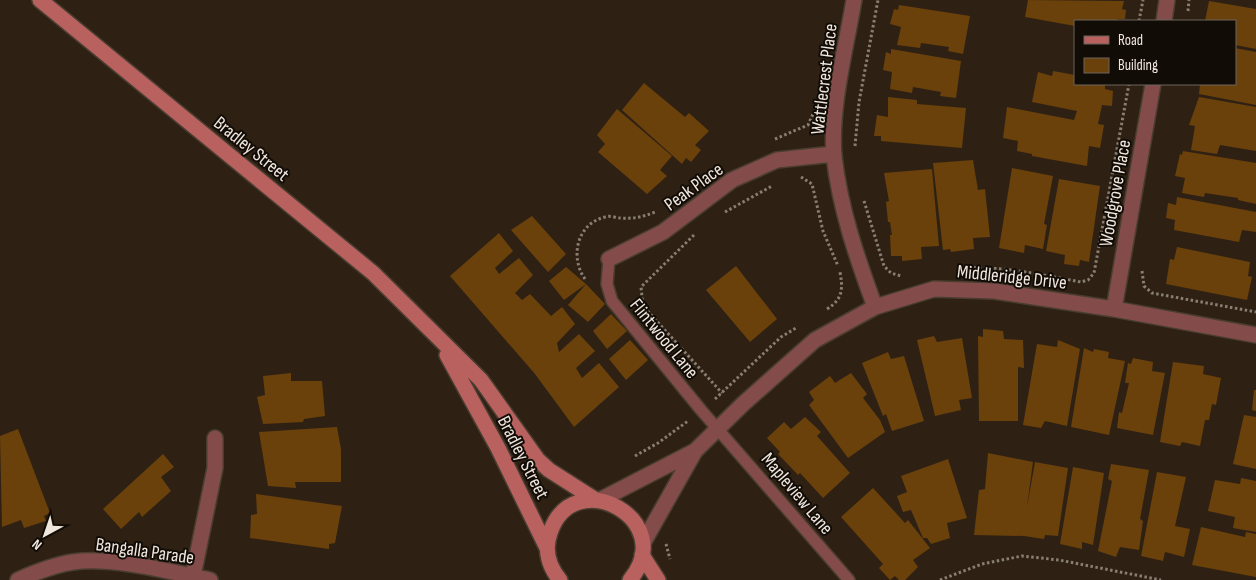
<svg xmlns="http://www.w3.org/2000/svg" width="1256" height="580" font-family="'Sofia Sans Condensed',sans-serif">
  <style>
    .building { fill: #6a400b }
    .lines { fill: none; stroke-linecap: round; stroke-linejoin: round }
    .lane-casing { stroke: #493d30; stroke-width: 14 }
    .street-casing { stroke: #493d30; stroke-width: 18 }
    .secondary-casing { stroke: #493d30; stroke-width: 18 }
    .path { stroke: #897e73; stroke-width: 3; stroke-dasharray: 2.5 2.5; stroke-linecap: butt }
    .lane { stroke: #834c4a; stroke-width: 11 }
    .street { stroke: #834c4a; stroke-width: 15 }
    .secondary { stroke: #b8615e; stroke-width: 15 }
    .labels { text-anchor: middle; stroke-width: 4; stroke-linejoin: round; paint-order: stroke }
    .street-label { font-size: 19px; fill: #f0e7de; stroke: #120c07 }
  </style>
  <rect width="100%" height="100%" fill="#2e2114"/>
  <path class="building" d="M1028,0L1124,1L1122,9L1126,10L1125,19H1117V21H1075V26L1025,17Z
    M1209,1L1256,9V49L1235,45V21H1205Z
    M899,5L970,16L963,54L948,51L949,47L921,43L920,48L897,45L901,27L890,24L894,9L898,10Z
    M1235,48L1256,52V105L1199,94L1200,84H1235Z
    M891,49L961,61L956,98L940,96L941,92L913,87L912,93L890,89L892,72L883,70L886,52L891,54Z
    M1053,71L1075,75V84H1105V89L1113,91L1112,106L1102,105L1098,124L1104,125L1100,148L1089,146L1087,166L1032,156V154L1017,151L1018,141L1003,138L1007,107L1074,120L1077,111L1032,102L1038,72L1052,76Z
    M644,83L685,117L689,113L709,131L695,145L701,150L691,162L686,158L682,164L622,110Z
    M888,97L917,100V104L966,108L962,148L881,141V136H874L877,115L888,117Z
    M1199,97L1256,107V151L1220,145L1217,154L1191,150L1195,126L1189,125Z
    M617,109L672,156L660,170L667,176L647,194L598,152L605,144L597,135Z
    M1183,151L1256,163V204L1238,200V198L1205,193L1204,197L1182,193L1185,178L1175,176L1180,154L1182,155Z
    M973,160L978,190L985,189L990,237L973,238L974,249L951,252L950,249L943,250L933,163Z
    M1012,168L1053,176L1044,224L1047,225L1043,249L1025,245L1024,253L999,248Z
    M932,169L939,246L921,247L922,259L902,261V256H891L890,235H892L890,222H888L886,202L889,201L884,173Z
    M1059,179L1100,186L1089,262L1080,260L1079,266L1064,264L1065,255L1046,251Z
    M1177,197L1256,212V232L1242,230L1239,242L1174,230L1175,220L1166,218L1168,203L1176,205Z
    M532,216L566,254L548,272L511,230Z
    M499,233L513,251L495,268L499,274L519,258L533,275L515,293L522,300L530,294L551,316L562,307L575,324L557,343L559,352L579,334L595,351L576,368L582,378L599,363L619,387L574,427L535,374L450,276Z
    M1177,247L1250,262L1248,276L1252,277L1247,300L1166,284L1170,259L1174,260Z
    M736,266L777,319L750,342L706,290Z
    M566,267L586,284L605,304L588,322L568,305L586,284L564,300L549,281Z
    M611,314L627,331L607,349L593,331Z
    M983,329L1003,331L1004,339L1023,340L1024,368L1018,367V421H979L978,336L983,337Z
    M934,336L937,342L962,338L972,398L959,400L961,410L935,416L917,340Z
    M630,340L648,360L626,380L609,359Z
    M1058,340L1080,349L1067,426L1045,421L1041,428L1023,425L1037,344L1057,347Z
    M1084,348L1093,352L1094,349L1109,352L1108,358L1125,361L1109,435L1071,427Z
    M888,352L891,359L904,356L924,421L892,431L886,414L883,416L862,363Z
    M1133,358L1153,362L1152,371L1165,373L1153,435L1117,428L1119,412L1122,413L1129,383H1125L1128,363L1131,364Z
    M1173,362L1204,366L1203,374L1221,378L1216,405L1212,404L1209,420H1205L1200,446L1182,442L1180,446L1160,442Z
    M291,373V381H322L325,416L304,419L303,422L263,424L257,397L265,395L263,376Z
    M851,373L867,394L863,398L880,420L885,432L848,458L809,405L814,400L809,392L830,376L835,383Z
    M1254,390H1256V411L1252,410Z
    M1244,415L1256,417V469L1233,464Z
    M805,417L821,432L817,436L850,473L823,498L800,473L798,475L778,454L780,452L767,438L784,422L791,429Z
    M337,427L341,449V482H295L296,488L268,486L259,432Z
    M18,429L50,513L44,516L46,521L24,528L21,520L2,527L0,436Z
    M988,453L1033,462L1027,507L1035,462L1068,468L1058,536L1045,535L1044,539L1024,536L974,535L979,490L985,489Z
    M163,454L174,467L161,477L171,491L142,517L139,512L121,529L103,509Z
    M948,459L967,518L947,523L950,538L931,544L927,538H923L911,510L903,512L897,496L907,492L901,476Z
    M1111,464L1149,470L1140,519L1143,521L1139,550L1120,547L1116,557L1098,551L1112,481L1108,479Z
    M1073,467L1104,473L1093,545L1082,542V549L1060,544Z
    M1157,472L1186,477L1175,526L1190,529L1184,557L1165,552L1163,561L1141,556Z
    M1241,478L1256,481V532L1233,528L1235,517L1208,511L1215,480L1240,484Z
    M873,488L905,523L908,520L930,548L913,560L918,567L905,580H899L895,576L890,580L879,568L883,564L841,517Z
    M256,494L342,506L335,543L329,544V549L250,538L251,515L257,514Z
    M1201,527L1245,537L1246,532L1256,534V577L1192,565Z"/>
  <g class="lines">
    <defs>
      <path id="lane" d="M609,259L607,284L612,301L701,410L849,580"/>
      <path id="street" d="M854,0C846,48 830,107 834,156C840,209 857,258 875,307
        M1164,21L1167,0
        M609,259L663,232L732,180L777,160L834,154
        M1114,309L1153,84
        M600,500L695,451
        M643,543L695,451L743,404L815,340L875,307L934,289L994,291L1114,309L1256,335
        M193,576L215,468V438
        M18,580C36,572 53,565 73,562C110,556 172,572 210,580"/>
      <path id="secondary" d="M40,0L373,273L481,380L538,460L549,470L596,500
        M447,355L498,448L547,548
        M642,555L658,580
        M560,580C549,567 544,550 550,533C573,462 680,520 630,580"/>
    </defs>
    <use href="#lane" class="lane-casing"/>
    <use href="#street" class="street-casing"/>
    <use href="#secondary" class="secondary-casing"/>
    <path class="path" d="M1188,11L1189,0
      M1139,21L1143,0
      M775,139L808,125L813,114
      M855,146L859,102L878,0
      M801,177L812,184L823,231L838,266
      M864,201L884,266L891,273L901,276
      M725,212L772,186
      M694,235L641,287L643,306L722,393
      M964,268C1004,266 1042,275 1081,282L1088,280L1094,273L1129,84
      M1142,271L1144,286L1152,293L1256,312
      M585,279C570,258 576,224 605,217C610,215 616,218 620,218C633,219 643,217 655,212
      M827,309C843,299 843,289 840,272
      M715,399L781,337L796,328
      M635,456L658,443L688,421
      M666,544L670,559
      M940,580L982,564L1022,556L1059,560L1161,580"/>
    <use href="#lane" class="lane"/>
    <use href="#street" class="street"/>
    <use href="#secondary" class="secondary"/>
  </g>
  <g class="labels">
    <g class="street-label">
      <text transform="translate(823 79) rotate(-83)" y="7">Wattlecrest Place</text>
      <text transform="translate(252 148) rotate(39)" y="7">Bradley Street</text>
      <text transform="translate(693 186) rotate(-36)" y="7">Peak Place</text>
      <text transform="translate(1114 193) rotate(-80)" y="7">Woodgrove Place</text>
      <text transform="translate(1012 276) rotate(6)" y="7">Middleridge Drive</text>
      <text transform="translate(665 338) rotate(51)" y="7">Flintwood Lane</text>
      <text transform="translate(524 457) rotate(63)" y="7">Bradley Street</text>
      <text transform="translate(798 493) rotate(50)" y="7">Mapleview Lane</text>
      <text transform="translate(145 550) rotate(8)" y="7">Bangalla Parade</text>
    </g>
  </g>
  <rect x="1074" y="20" width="162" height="65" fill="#120c07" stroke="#6b645d"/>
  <rect x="1084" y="36" width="25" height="8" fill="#b8615e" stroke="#6b645d"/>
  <text x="1118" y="45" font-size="15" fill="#f0e7de">Road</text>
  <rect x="1084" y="58" width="25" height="15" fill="#6a400b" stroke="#6b645d"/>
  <text x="1118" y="70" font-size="15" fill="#f0e7de">Building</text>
  <g transform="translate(45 535) rotate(220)" stroke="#120c07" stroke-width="4" paint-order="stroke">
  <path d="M0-4L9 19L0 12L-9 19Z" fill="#f0e7de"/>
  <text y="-8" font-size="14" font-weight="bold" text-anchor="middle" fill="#f0e7de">N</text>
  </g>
</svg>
